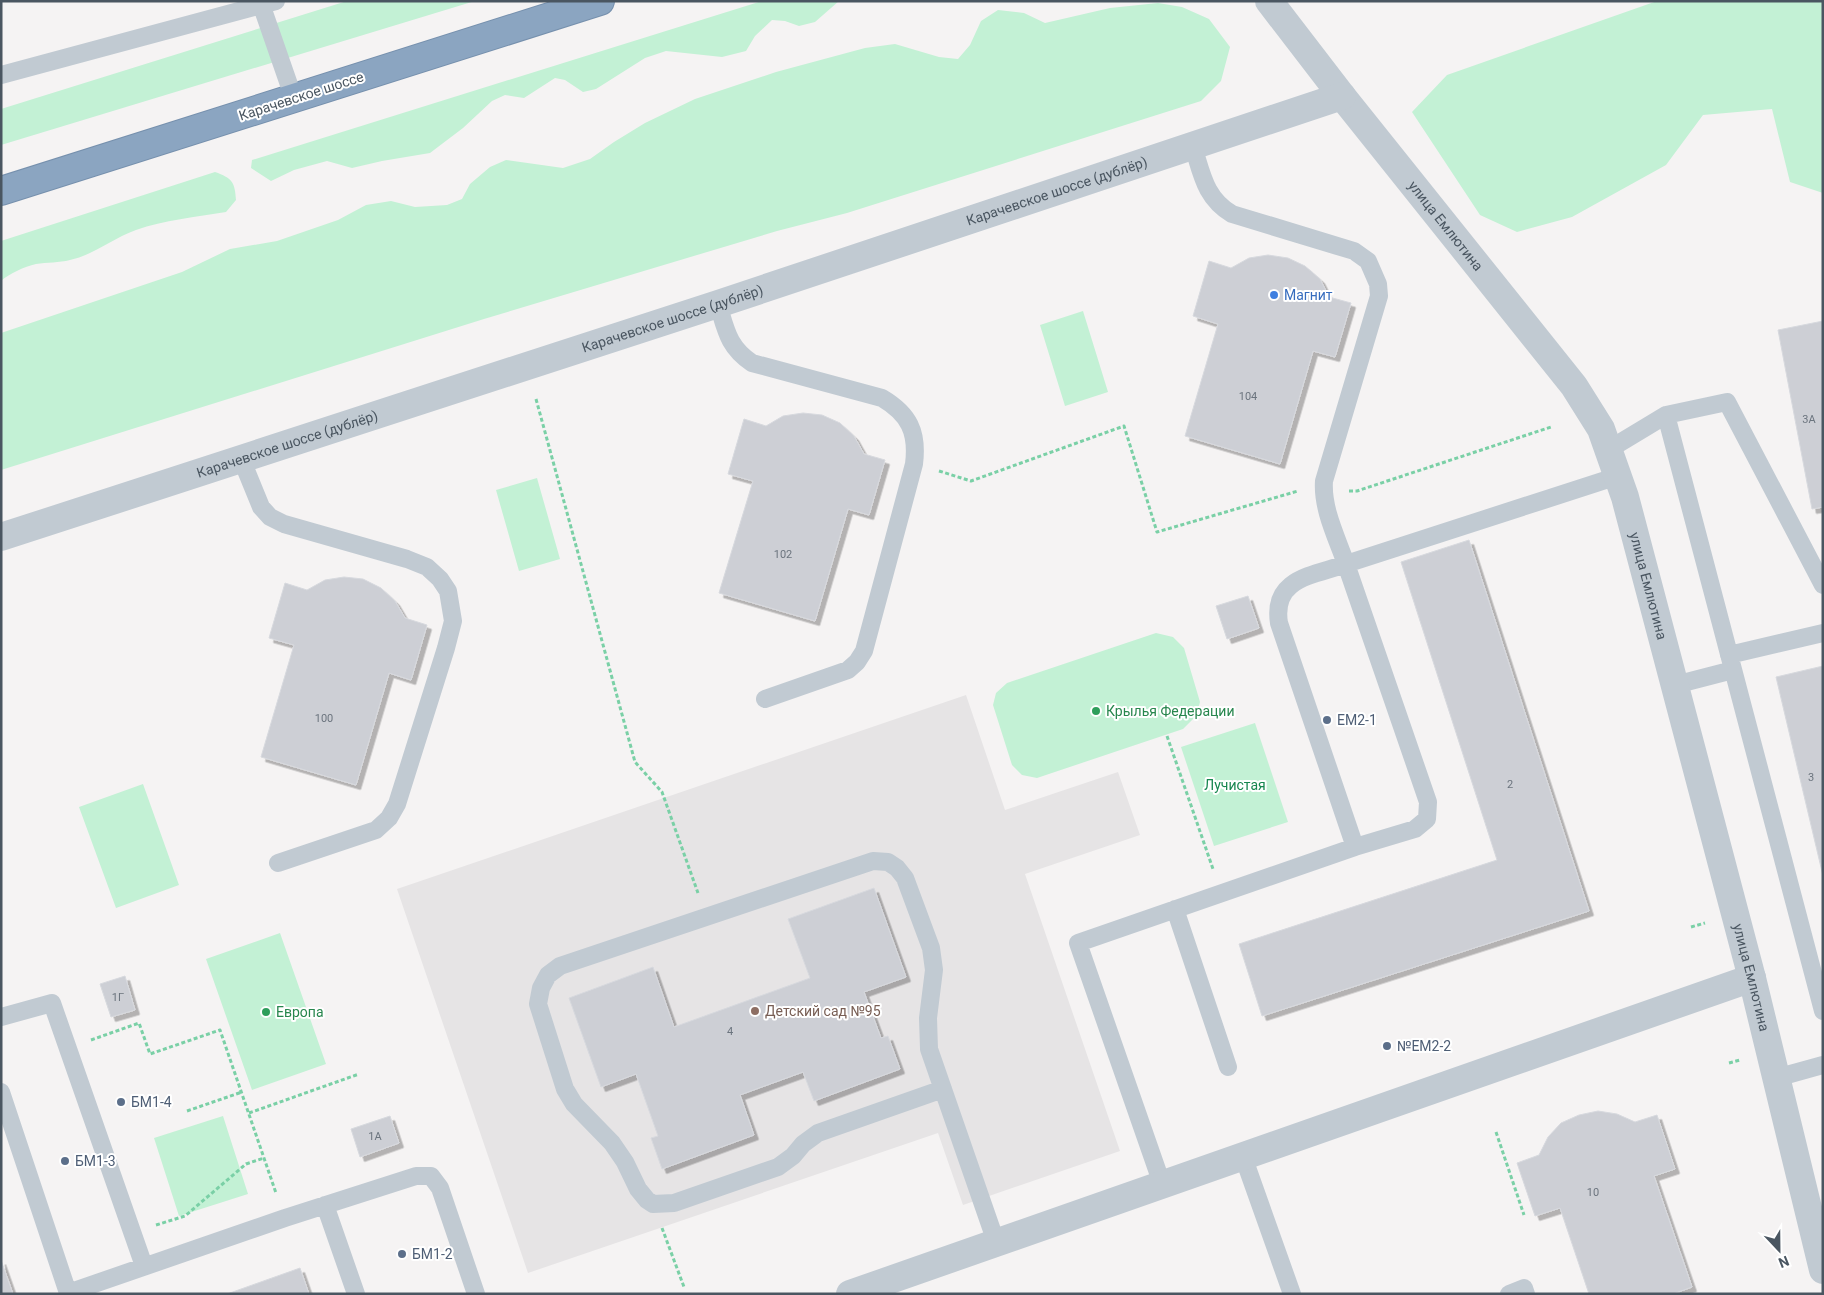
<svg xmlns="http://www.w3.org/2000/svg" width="1824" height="1295" font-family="Roboto,sans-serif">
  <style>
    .education { fill: #e6e4e5 }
    .green { fill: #c3f1d5 }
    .building { fill: #cdcfd5; stroke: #d7d9de; filter: url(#shadow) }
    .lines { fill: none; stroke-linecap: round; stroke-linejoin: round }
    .highway-casing { stroke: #7690ad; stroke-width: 30 }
    .path { stroke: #7ad0a6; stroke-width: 3; stroke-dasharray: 4 2.5; stroke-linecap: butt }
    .lane { stroke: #c1cad2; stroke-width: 18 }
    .street { stroke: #c1cad2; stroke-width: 28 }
    .highway { stroke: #8ba5c1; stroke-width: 28 }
    .shop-dot { fill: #3f7fe0; stroke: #fff; stroke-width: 2 }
    .leisure-dot { fill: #2e9e5b; stroke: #fff; stroke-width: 2 }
    .service-dot { fill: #5c6f8a; stroke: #fff; stroke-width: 2 }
    .education-dot { fill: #8d6e63; stroke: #fff; stroke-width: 2 }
    .labels { text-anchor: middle; stroke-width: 4; stroke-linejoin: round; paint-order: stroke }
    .number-label { font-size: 11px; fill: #6b747e }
    .street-label { font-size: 14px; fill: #4a5661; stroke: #fff }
    .shop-label { font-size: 14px; fill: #366cbe; stroke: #fff; text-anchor: start }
    .leisure-label { font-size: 14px; fill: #27864d; stroke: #fff; text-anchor: start }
    .service-label { font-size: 14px; fill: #4e5e75; stroke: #fff; text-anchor: start }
    .park-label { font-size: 14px; fill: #17864f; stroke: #fff }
    .education-label { font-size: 14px; fill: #785e54; stroke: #fff; text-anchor: start }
  </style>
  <defs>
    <filter id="shadow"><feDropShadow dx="4.5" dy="4.5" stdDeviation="0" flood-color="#0004"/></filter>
  </defs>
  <rect width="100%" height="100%" fill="#f5f3f3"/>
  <path class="education" d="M966,695L1005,810L1118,772L1140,835L1025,874L1120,1151L963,1205L938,1133L528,1273L397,889Z"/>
  <path class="green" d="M347,1H475L1,145V109Z
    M762,1H839L815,22L799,26L785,21L772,20L755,36L746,51L722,57L666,51L645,58L596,89L583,92L565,80L555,78L524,98L505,95L492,101L463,128L430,153L382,161L352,168L327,161L294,170L271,181L251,168L252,160Z
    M1657,1H1823V193L1790,182L1772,109L1703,115L1666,165L1572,217L1517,232L1480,215L1412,112L1447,75Z
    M1158,3L1182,7L1209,19L1230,47L1221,81L1201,101L847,213L777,231L484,319L1,470V333L182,272L230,249L277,241L338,220L366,205L391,201L415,207L447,205L462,199L470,184L490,167L506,160L563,168L590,159L614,142L645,123L695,99L776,72L865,48L895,44L939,57L958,59L970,45L981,21L998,10L1024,13L1045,23L1110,8Z
    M215,172C232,178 235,182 236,200L226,212C196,217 164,220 136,230C113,238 94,255 70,260C59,263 47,262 36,264C24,267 10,273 1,281V241Z
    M1083,311L1108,392L1065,406L1040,325Z
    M537,478L560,559L519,571L496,490Z
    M1156,633L1173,637L1184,648L1200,702L1196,716L1183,729L1037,778L1022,775L1012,765L993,705L996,693L1007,683Z
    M1255,723L1288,822L1214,846L1181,747Z
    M143,784L179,885L116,908L79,807Z
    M280,933L326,1064L252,1090L206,959Z
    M223,1116L248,1194L179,1216L154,1138Z"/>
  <path class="building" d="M1268,255L1288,258L1305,266L1320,279L1329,297L1351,303L1335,357L1313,351L1280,464L1185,436L1218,324L1193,316L1209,261L1231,268L1249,258Z
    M1823,321V507L1812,509L1778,330Z
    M803,413L822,415L840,423L854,436L864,454L885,460L869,515L848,509L815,621L719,593L753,481L728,474L744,419L766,426L783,416Z
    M1469,540L1589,911L1262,1016L1239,944L1497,860L1401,562Z
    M344,577L363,579L381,588L395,601L405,618L427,625L411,680L389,673L356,785L261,757L294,645L269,638L285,583L307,590L325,580Z
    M1248,596L1259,628L1227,639L1216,606Z
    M1823,666V876L1776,677Z
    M874,888L906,977L864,992L881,1038L888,1036L900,1069L814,1101L803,1072L740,1095L754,1135L662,1169L651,1138L658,1136L636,1074L601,1087L569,998L653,967L674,1027L810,978L788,919Z
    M125,976L135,1010L111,1017L100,984Z
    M1598,1111L1617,1114L1635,1122L1657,1115L1675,1169L1654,1176L1692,1287L1673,1294H1589L1560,1208L1535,1216L1517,1163L1539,1155L1548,1137L1561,1123L1579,1115Z
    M390,1116L399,1143L360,1157L351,1129Z
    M1,1260L13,1294H1Z
    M300,1268L309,1294H227Z"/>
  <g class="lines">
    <defs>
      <path id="highway" d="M1,191L600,1"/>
    </defs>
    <use href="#highway" class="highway-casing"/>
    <path class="path" d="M536,399L635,762L662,792L698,893
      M939,471L971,481L1124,426L1157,532L1298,491
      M1349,491H1357L1551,427
      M1167,736L1213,869
      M1691,927L1705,923
      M91,1040L139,1023L150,1054L220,1030L276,1193
      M1729,1063L1740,1060
      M187,1111L242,1092
      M249,1113L359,1074
      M1496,1132L1524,1215
      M156,1225L185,1216L246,1164L264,1158
      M662,1228L684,1287"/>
    <path class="lane" d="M260,1L294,99
      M1,75L276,1
      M1193,146C1202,174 1205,198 1232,214L1354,251L1368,261L1378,284L1379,296L1324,481C1322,509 1337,538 1346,564C1312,576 1272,578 1279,623L1355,847
      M718,304C726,330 728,347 752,363L882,398C909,414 918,432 914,464L864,651L857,662L848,670L765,699
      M1666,415L1727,402L1823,585
      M1608,450L1666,415L1823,1011
      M241,458L261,507L270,517L284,524L407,559L427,567L440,579L448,591L453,621L446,648L397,804L389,818L376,830L278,863
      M1729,655L1823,633
      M1675,685L1733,670
      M1175,909L1228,1067
      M1,1017L52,1003L144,1266
      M1776,1078L1823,1065
      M943,1089L818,1133L803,1144L793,1156L778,1167L674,1203L653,1204L647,1200L638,1189L625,1162L612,1143L574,1104L565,1089L538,1004L541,988L548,975L560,966L873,861L888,862L897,868L905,878L931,948L934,970L928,1018L929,1049L996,1242
      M1,1092L68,1293L285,1218L416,1176H431L440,1188L476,1294
      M1243,1156L1292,1294
      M1162,1184L1078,943L1355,847L1415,829L1427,819L1428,802L1346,564L1618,476
      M325,1205L356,1294
      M1509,1294L1524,1288L1526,1294"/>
    <g class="street">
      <path id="s1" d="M1269,1L1342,96L1574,386L1601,429L1625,497L1752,978L1823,1270"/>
      <path id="s2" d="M1,537L718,304L1342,96"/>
      <path d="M850,1294L1752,978"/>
    </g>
    <use href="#highway" class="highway"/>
  </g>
  <circle class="shop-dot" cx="1274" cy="295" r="5"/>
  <g class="leisure-dot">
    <circle cx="1096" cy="711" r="5"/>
    <circle cx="266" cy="1012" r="5"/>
  </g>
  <g class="service-dot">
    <circle cx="1327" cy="720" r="5"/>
    <circle cx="1387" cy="1046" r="5"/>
    <circle cx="121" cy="1102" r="5"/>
    <circle cx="65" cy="1161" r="5"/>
    <circle cx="402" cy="1254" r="5"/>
  </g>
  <circle class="education-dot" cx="755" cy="1011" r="5"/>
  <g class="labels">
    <g class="number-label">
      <text x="1248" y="400">104</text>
      <text x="1809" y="423">3А</text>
      <text x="783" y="558">102</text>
      <text x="324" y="722">100</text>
      <text x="1811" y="781">3</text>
      <text x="1510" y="788">2</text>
      <text x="118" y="1001">1Г</text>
      <text x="730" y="1035">4</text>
      <text x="375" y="1140">1А</text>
      <text x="1593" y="1196">10</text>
    </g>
    <g class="street-label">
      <text transform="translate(301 96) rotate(-18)" y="5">Карачевское шоссе</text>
      <text dy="5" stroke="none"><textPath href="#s2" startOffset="1111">Карачевское шоссе (дублёр)</textPath></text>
      <text dy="5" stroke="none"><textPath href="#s1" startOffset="286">улица Емлютина</textPath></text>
      <text dy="5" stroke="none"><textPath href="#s2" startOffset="706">Карачевское шоссе (дублёр)</textPath></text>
      <text dy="5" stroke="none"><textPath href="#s2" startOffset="301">Карачевское шоссе (дублёр)</textPath></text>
      <text dy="5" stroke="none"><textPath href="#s1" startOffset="706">улица Емлютина</textPath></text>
      <text dy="5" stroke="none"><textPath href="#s1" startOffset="1111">улица Емлютина</textPath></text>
    </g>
    <g class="shop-label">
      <text x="1284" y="300">Магнит</text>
    </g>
    <g class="leisure-label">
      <text x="1106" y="716">Крылья Федерации</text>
      <text x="276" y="1017">Европа</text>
    </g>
    <g class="service-label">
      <text x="1337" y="725">ЕМ2-1</text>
      <text x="1397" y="1051">№ЕМ2-2</text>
      <text x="131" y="1107">БМ1-4</text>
      <text x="75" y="1166">БМ1-3</text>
      <text x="412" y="1259">БМ1-2</text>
    </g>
    <g class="park-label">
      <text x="1235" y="790">Лучистая</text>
    </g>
    <g class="education-label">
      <text x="765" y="1016">Детский сад №95</text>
    </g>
  </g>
  <rect width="1824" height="1295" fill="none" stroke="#4a5661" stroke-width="5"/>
  <g transform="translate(1779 1250) rotate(158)" stroke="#ffffff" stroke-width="4" paint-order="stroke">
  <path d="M0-4L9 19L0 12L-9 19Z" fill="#4a5661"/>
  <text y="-8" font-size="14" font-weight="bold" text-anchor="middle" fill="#4a5661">N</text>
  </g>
</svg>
